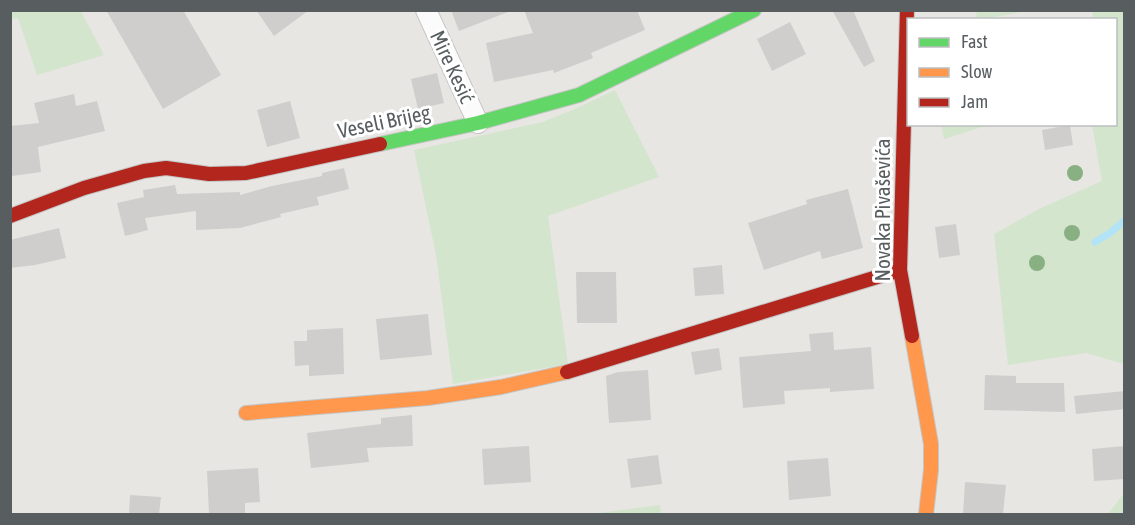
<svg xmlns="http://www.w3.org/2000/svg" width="1135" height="525" font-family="'Asap Condensed',sans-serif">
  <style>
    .green { fill: #d3e5cd }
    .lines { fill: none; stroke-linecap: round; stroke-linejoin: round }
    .stream { stroke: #b3e3f6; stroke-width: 7 }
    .building { fill: #d0cecc }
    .street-casing { stroke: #c3c3c3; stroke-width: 22 }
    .fast-casing { stroke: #c4c5c4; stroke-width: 16 }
    .slow-casing { stroke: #c4c5c4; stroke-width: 16 }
    .jam-casing { stroke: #c4c5c4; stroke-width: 16 }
    .street { stroke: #fcfbfb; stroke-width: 20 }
    .fast { stroke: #63d668; stroke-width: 14 }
    .slow { stroke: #ff974d; stroke-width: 14 }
    .jam { stroke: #b3261e; stroke-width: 14 }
    .tree { fill: #89b083 }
    .labels { text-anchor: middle; stroke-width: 6; stroke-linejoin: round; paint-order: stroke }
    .street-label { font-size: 21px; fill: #585d60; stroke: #fff }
  </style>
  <rect width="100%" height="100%" fill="#e8e6e2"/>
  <path class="green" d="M11,10L81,11L104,55L37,75L18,18L11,19Z
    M1093,10L1124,11V364L1086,353L1008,365L994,234L1041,208L1102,181L1092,125L1116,124V20L1092,19Z
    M976,11V10L1026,11L980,20L977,19Z
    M615,90L659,177L548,216L568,364L453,384L436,255L414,150L543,122L577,108Z
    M941,125V124L988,125L944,139Z
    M1124,493V514H1108Z
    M660,505L661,514H591Z"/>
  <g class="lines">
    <path class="stream" d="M1095,242L1110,233L1124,221"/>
  </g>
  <path class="building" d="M106,10H183L221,75L163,109Z
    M256,10H309L274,36Z
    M451,10H508V12L459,31Z
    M524,10H637L645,30L591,53L593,58L554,73L553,70L494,82L486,43L533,33Z
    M832,10H853L875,61L864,67Z
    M790,22L806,54L772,71L757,39Z
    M437,73L444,103L418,109L411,79Z
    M74,94L76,106L97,101L105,131L38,147L41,172L12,176L10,166V126L39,123L34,103Z
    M290,101L300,138L267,147L257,110Z
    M1070,125L1073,145L1045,150L1042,130Z
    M344,168L349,189L317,197L319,205L280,214L281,217L240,228L196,230V211L145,218L148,230L125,236L117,203L144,197L143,190L175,185L177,194L240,192V195L272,186L322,176V173Z
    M848,189L863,248L822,259L820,251L764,270L748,223L807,204L806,200Z
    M956,224L960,255L939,258L935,227Z
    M59,228L66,258L35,265L10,268V240Z
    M722,265L724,294L695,296L693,268Z
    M576,272H616L617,323H577Z
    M428,314L432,355L380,360L376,319Z
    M343,328L344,374L309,376V365L295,366L294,341H307V330Z
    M833,332L834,350L871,347L874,389L830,392V388L784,391L785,404L743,408L739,357L811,351L809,334Z
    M719,348L722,370L695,375L691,352Z
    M648,370L651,420L609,423L606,376L618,372Z
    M985,375L1016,376V383H1064L1065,412L984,410Z
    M1125,391V409L1076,414L1074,396Z
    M412,415L413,446L367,448L369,462L311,468L307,433L381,424V418Z
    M529,446L531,482L484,485L482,449Z
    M1125,446V479L1094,481L1092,449Z
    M658,455L662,484L631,488L627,459Z
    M828,458L831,496L789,500L787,461Z
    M258,468L260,502L245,503V514H209L207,471Z
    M965,482L1006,485L1003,514H963Z
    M130,495L161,497L159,514H129Z"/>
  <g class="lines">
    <defs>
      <path id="street" d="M426,10L478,123"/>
      <path id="fast" d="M380,144L478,123L579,95L754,10"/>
      <path id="slow" d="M912,336L931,444V470L926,514
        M246,413L428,398L501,387L567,372"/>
      <path id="jam" d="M907,10L900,270L912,336
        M10,216L84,188L144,171L166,168L209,174L246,173L380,144
        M567,372L900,270"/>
    </defs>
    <use href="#street" class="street-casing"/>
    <use href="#fast" class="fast-casing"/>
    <use href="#slow" class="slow-casing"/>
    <use href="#jam" class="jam-casing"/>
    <use href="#street" class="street"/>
    <use href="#fast" class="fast"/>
    <use href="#slow" class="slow"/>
    <use href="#jam" class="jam"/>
  </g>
  <g class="tree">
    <circle cx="1075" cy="173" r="8"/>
    <circle cx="1072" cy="233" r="8"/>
    <circle cx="1037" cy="263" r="8"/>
  </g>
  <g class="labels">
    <g class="street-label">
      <text transform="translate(452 67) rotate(65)" y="7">Mire Kesić</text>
      <text transform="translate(384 122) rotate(-12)" y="7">Veseli Brijeg</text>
      <text transform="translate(883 210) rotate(-90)" y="7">Novaka Pivaševića</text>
    </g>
  </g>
  <rect width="1135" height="525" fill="none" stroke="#585d60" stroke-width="24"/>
  <rect x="907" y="18" width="210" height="108" fill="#ffffff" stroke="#bcbebf" stroke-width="1.5"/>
  <rect x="919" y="38" width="30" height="9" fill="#63d668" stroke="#bcbebf" stroke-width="1.5"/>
  <text x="961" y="48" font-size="18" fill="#585d60">Fast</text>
  <rect x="919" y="68" width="30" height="9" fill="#ff974d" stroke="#bcbebf" stroke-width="1.5"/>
  <text x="961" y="78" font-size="18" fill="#585d60">Slow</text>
  <rect x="919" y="98" width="30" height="9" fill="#b3261e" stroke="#bcbebf" stroke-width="1.5"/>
  <text x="961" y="108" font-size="18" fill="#585d60">Jam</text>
</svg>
